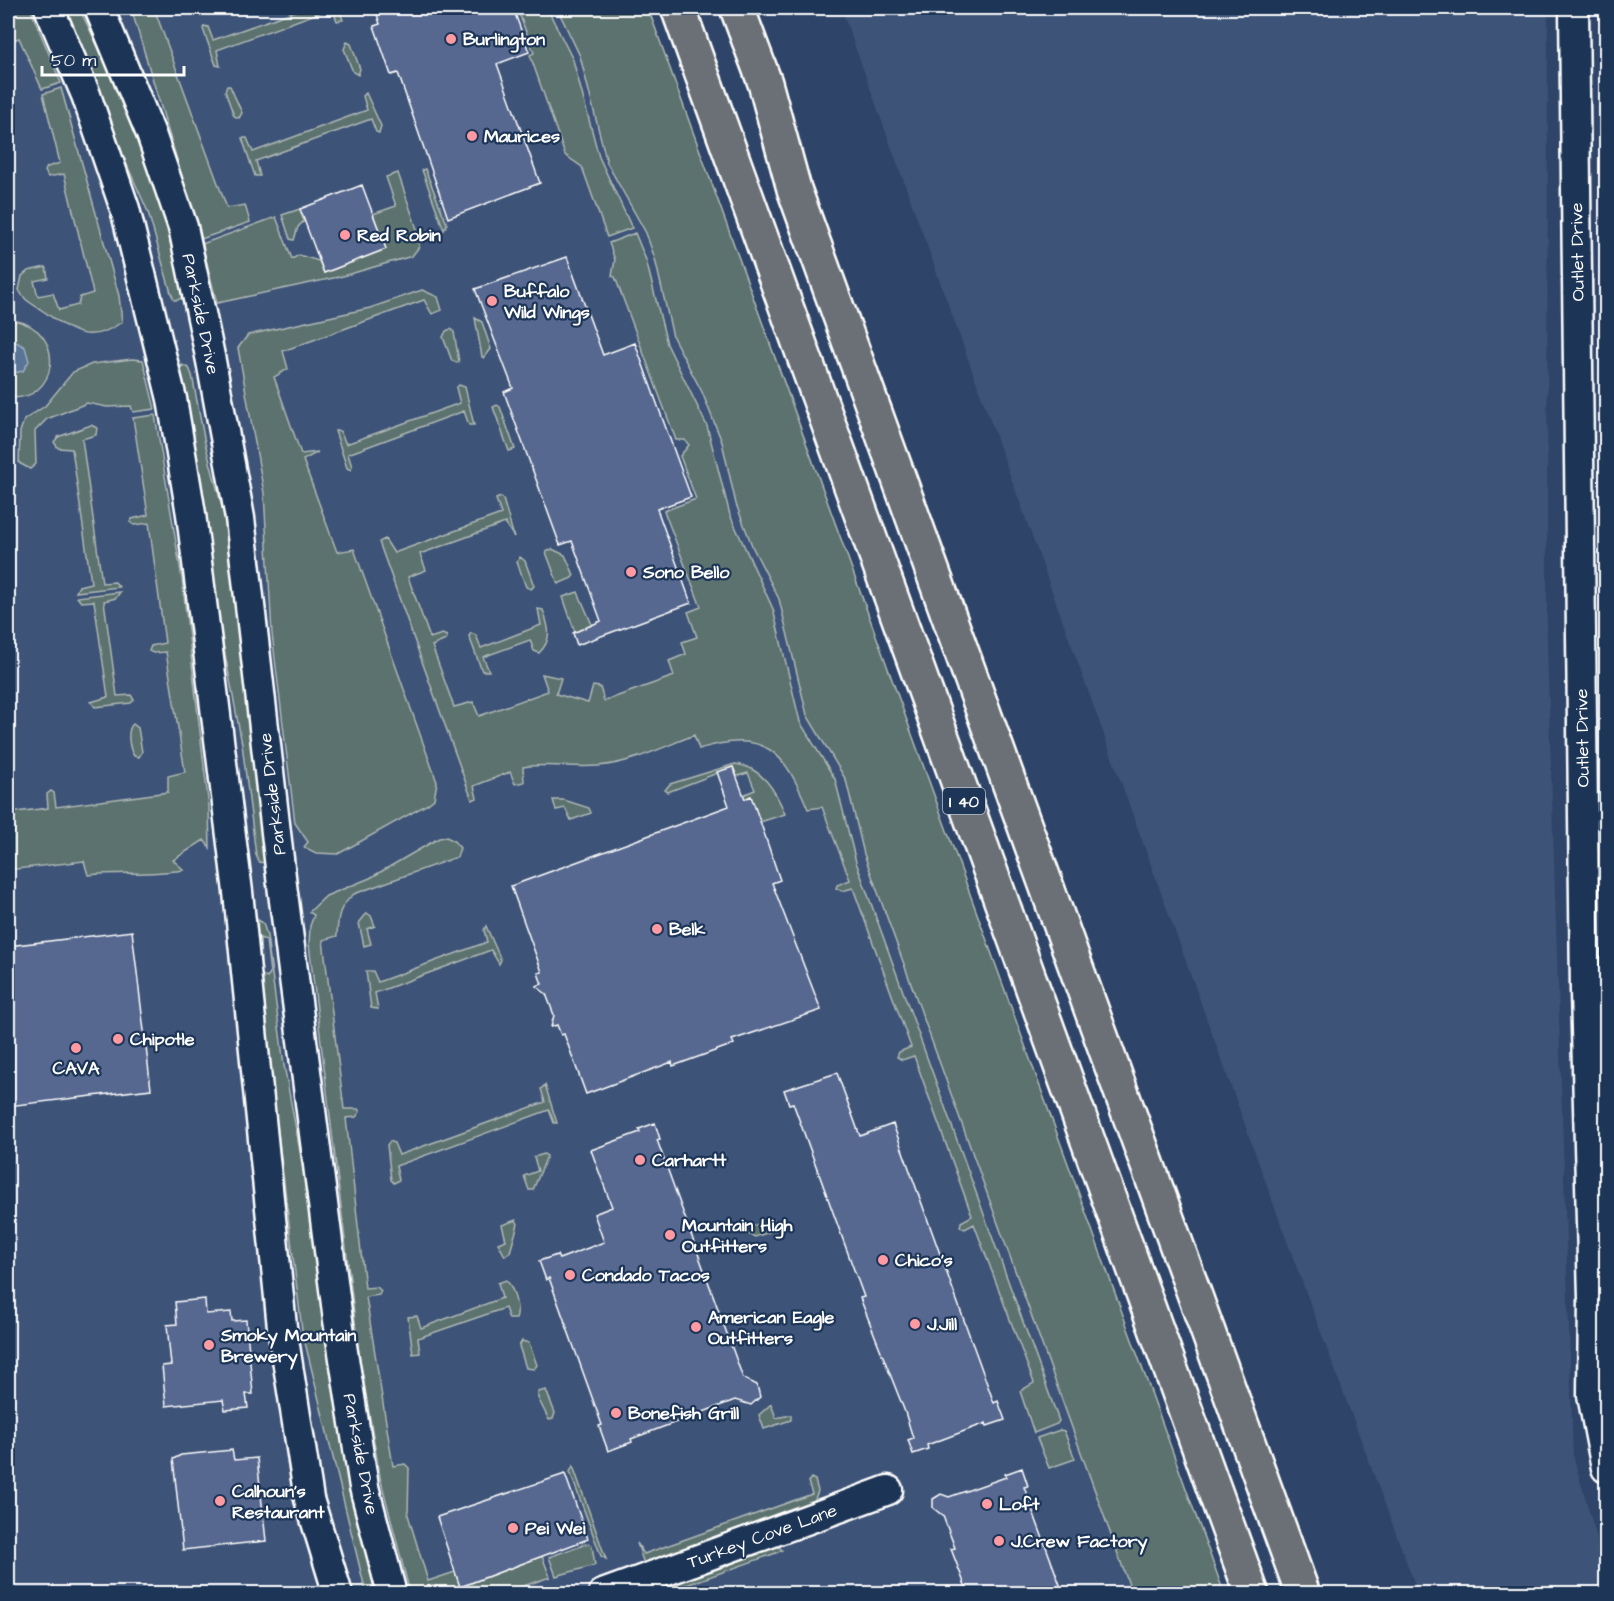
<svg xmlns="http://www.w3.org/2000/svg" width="1614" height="1601" font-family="'Architects Daughter',sans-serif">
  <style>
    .built { fill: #3e5377 }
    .green { fill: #5c726e; stroke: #aeb8b6; stroke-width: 1.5; fill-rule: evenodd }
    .water { fill: #587597; stroke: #9bacc1; stroke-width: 1.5 }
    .building { fill: #576890; stroke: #fff; stroke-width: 1.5 }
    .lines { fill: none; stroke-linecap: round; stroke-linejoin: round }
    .minor-casing { stroke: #fff; stroke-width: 33 }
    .highway-casing { stroke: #fff; stroke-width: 38 }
    .minor { stroke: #1d3557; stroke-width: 28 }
    .highway { stroke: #6b7074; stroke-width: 33 }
    .poi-dot { fill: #ff9aa2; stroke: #1d3557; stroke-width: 2 }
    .labels { text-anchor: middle; stroke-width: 4.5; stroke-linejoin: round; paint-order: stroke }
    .shield { fill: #1d3557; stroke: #bbc2cd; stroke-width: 1.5 }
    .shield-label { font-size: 16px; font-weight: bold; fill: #fff }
    .poi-label { font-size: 18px; font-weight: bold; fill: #fff; stroke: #1d3557; text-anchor: start }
    .street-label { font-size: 18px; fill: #fff; stroke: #1d3557 }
  </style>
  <rect width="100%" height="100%" fill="#2e4468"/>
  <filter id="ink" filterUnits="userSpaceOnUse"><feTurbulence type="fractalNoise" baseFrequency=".0167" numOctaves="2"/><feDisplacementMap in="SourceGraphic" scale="12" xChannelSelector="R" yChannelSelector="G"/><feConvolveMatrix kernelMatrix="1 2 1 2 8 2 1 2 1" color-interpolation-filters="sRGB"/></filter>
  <g filter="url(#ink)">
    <path class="built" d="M8,8H570L1146,1593L8,1594Z
      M841,8H1548L1547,643L1573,1455L1606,1570V1593H1418L1292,1255Z"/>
    <path class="green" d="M8,8H30L61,83L42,89L19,38L8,42V31L15,28Z
      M63,8H79L126,104L166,225L182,291V297L178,300H174L171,293L148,212L106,118Z
      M131,8H154L227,208L245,205L250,222L201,239Z
      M304,8H339L343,20L337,21L332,8L217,50L220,66L216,65L203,29L204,26L208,27L213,40Z
      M517,8H547L573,60L599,157L632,228L607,237L582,167L565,155L530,55L534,53Z
      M557,8H648L1224,1593H1132L864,854L846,780L807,715L779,599L753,548L736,504L722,442L702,392L673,337L655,259L646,233L607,163L580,56Z
      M347,42L351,44L360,69L358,75L353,72L344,49Z
      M227,86H230L242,113L239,118L234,116L225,91Z
      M61,88L119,296L122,322C88,346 72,331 43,311C33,304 25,302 19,290L22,276L28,271L46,267L48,278L34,281L38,296L53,293L59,310L78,305L80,297L93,293L64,174L48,177L45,171L47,167L60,163L43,94Z
      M366,93L381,126L379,133L376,132L371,119L256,161L260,176H255L242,138H247L253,152L367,110L363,96Z
      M425,169L447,224L444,230L422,170Z
      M398,173L420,238L419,247L412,256L343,276L217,303L202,244L276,217L292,259L299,255L319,261L324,273L386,249L373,214L396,206L386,177Z
      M300,209L304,221L298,227L294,240L290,239L282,215Z
      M635,233L646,260L667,344L707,426L730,515L773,609L800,722L835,779L856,862L1059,1421L1057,1424L1034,1433L1020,1391L1034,1383L974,1224L965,1229L960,1227L961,1222L972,1216L914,1056L902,1060L897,1057L899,1052L911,1047L853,888L842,891L836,888L837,885L850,880L822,807L808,809C784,751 766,729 699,749L694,735C663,747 630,764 597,766C572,768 548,763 523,767L524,782L515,784L510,772L474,786L477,798L472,800L379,542L385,539L394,553L501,514L496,499L501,497L503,499L514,537L505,523L420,554L426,570L408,577L430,638L442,634L447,636L446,640L432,646L454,707L473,702L479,716L548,691L542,674L561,678L556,694L588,703L593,686L600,687L604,701L674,676L669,661L686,654L682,642L697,637L688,612L701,607L664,511L696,499L680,456L689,445L685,440H676L615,277L612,276L615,260L609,243Z
      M422,290L438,297L442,310L432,314L424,300L283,351L288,369L274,377L301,454L318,452L303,460L337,552L354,549L437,782L434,799L428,804L338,854L316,853L304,847L308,842L295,823L272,634L264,493L238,348L248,335L370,308Z
      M475,318L482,322L491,349L484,358L482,357Z
      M13,320C70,330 57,405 8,397V374L12,375L8,321Z
      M451,329L454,332L459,362L457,363L452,361L443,337L446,331Z
      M132,359L143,360L155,409L133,412L131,406L107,407L87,403L47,419L35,431L36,464L30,469L19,463L20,432L24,420L45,406L73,372L92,364Z
      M182,365L189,368L192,375L205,443L231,541L267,860L265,863L259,862L256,855L242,744L213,590L179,378Z
      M459,385L465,387L474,425H469L464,411L348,454L352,467L351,470L347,468L335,431H340L346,444L460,403L456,388Z
      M497,405L500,407L515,449L509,451L493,407Z
      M155,415L182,579L209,808L210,848L204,840L173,860L184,870C150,875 122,872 88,875L84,861L8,870V813L48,808L47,794L51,791L54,793L56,807L168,792V776L185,772L166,652L153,653L149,651L151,646L165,643L149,523L134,525L130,522L132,519L148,515L133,418Z
      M91,425L97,428L96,435L82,439L102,583L115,582L119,587L76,592L79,586L91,583L72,449L58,448L54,442L58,437Z
      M552,549L565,555L574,575L572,578L558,584L546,552Z
      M520,557L525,561L534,586L531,589L526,587L517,562Z
      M120,592L116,598L104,601L117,696L131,695L134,700L131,703L95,707L91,702L108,697L94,601L81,602L77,597Z
      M578,592L593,627L579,644L563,597Z
      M538,609L543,610C549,627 553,639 539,653L534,651L530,640L483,657L489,671H482L469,636L471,633L476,635L481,648L541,625Z
      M133,724L138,728L142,752L139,757L134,756C129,749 126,730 133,724Z
      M735,764C762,767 776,791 785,814L760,822L750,796L745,799L743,795L755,790L748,773L737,776L733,767L668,792L665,790L670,784Z
      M553,800H564L589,808L591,813L571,820L565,808L556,810Z
      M446,837L453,840L460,848L457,857L354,894C338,908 338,916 337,936L323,940L344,1109H358L360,1112L356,1117L346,1118L365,1288L377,1287L381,1291L379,1295L366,1297L393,1466L405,1464L409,1468L408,1515L428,1581L455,1572L461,1587L542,1556L550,1577L503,1593H410L380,1477L359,1354L309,944L310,926L314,915L309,912L326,896L370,878L439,838Z
      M367,913L371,916L375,926L367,929L371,944L364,946L359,923Z
      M258,920L263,923L267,936L284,1065L309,1200L329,1359L345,1451L377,1593H366L302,1330L255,944ZM260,938L266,940L270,973L267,978L261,974Z
      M486,926L501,960L499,964L491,950L375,993L378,1009L371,1008L366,971H373L378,982L487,942L484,930Z
      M545,1085L557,1123H554L549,1110L396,1166L399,1180L394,1183L391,1180L387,1145L390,1141L394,1143L399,1155L545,1102L541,1089Z
      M544,1154L547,1156L533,1190H529L524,1176L538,1171L534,1157Z
      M516,1220L518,1224L510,1252L505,1256L498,1243L506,1240L502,1225Z
      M770,1220L778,1223L776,1230L755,1237L748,1234L753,1226Z
      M506,1280C513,1286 520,1310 516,1319H509L505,1308L418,1338L420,1353L413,1354L408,1317L417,1316L421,1328L502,1298L498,1283Z
      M522,1341L529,1343L537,1365L534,1369L526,1368L519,1346Z
      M546,1390L555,1413L553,1419L549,1420L538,1398V1392Z
      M771,1404L776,1418L791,1415V1420L764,1429L759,1415Z
      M1060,1430L1064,1431L1075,1459L1049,1468L1037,1438Z
      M573,1466L606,1559L601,1556L570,1472Z
      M811,1478L815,1480L818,1491L813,1504L644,1564L637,1543L644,1554L812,1494L808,1482Z
      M588,1543L592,1546L595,1565L556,1576L549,1557Z
      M777,1545L782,1550L776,1553L664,1593H655L653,1588Z"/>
    <path class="water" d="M16,342L25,347L29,361L23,371L8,374V343Z"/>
    <path class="building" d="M375,8H513L529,52L497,64L540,183L448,218L398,73L391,75L374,26L380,24Z
      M362,185L386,249L324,273L300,209Z
      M567,257L603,355L635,343L691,497L657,509L691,603L577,645L573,633L601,621L572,541L560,545L504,392L513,388L475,289Z
      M733,767L745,799L751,796L761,824L780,880L772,883L821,1010L732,1040L734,1044L673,1066L672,1062L586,1094L564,1034L561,1035L557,1025L551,1027L554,1015L546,994L536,986L542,984L538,973L542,972L511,886L729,806L717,772Z
      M132,931L151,1089L8,1106V946Z
      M837,1073L860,1136L893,1124L994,1403L998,1401L1005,1420L987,1426L986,1423L927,1445L928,1449L913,1454L908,1440L913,1438L905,1412L860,1298L864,1297L793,1103L789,1104L784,1090Z
      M655,1123L660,1139L657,1140L743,1378L757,1385L760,1397L751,1405L735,1400L631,1439L632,1442L608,1451L599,1426L602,1425L549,1278L546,1280L539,1261L557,1255L559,1259L604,1242L594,1214L612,1207L591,1150L640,1132L639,1129Z
      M205,1299L206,1314L231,1312L232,1321L246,1320L253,1394H246L248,1408L225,1410L223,1400L166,1406L162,1366L171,1365L167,1325L177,1324L175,1302Z
      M232,1450L234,1460L257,1458L266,1541L183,1550L173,1459L181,1455Z
      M1022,1468L1028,1486L1024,1487L1063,1593H968L951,1549L955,1548L943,1516L933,1508V1499L941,1494L949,1497L1006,1477L1005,1474Z
      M565,1474L588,1539L460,1587L437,1517Z"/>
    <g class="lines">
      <defs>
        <path id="minor" d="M49,8L86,95L125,209L172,399L191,514L238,892L282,1327L309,1499L338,1594
          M99,8L151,134L183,227L211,361L240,518L282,885L338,1320L364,1487L392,1594
          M1574,8L1585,991L1593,1298L1592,1395L1606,1468
          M603,1594L888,1490"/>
        <path id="highway" d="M678,8L1252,1594
          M737,8L765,83L794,189L1303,1594"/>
      </defs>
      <use href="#minor" class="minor-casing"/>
      <use href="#highway" class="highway-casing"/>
      <use href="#minor" class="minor"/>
      <use href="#highway" class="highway"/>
    </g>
  </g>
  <g class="poi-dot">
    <circle cx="451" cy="39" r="6"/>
    <circle cx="472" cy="136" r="6"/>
    <circle cx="345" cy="235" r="6"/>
    <circle cx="492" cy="301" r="6"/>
    <circle cx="631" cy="572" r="6"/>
    <circle cx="657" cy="929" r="6"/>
    <circle cx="118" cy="1039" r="6"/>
    <circle cx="76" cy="1048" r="6"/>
    <circle cx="640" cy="1160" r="6"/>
    <circle cx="670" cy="1235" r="6"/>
    <circle cx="883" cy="1260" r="6"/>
    <circle cx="570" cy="1275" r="6"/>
    <circle cx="915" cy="1324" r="6"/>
    <circle cx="696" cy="1327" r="6"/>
    <circle cx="209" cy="1345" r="6"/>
    <circle cx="616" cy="1413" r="6"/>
    <circle cx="220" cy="1501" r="6"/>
    <circle cx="987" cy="1504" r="6"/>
    <circle cx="513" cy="1528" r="6"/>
    <circle cx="999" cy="1541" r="6"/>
  </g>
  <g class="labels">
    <rect class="shield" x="943" y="788" width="42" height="26" rx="4.5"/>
    <g class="shield-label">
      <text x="964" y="807">I 40</text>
    </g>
    <g class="poi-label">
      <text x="463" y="45">Burlington</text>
      <text x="484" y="142">Maurices</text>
      <text x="357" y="241">Red Robin</text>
      <text x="504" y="297">Buffalo<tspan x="504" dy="21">Wild Wings</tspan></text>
      <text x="643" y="578">Sono Bello</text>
      <text x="669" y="935">Belk</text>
      <text x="130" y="1045">Chipotle</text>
      <text x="76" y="1074" text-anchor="middle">CAVA</text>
      <text x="652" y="1166">Carhartt</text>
      <text x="682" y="1231">Mountain High<tspan x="682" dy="21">Outfitters</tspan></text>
      <text x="895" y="1266">Chico's</text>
      <text x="582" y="1281">Condado Tacos</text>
      <text x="708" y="1323">American Eagle<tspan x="708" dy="21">Outfitters</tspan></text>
      <text x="927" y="1330">J.Jill</text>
      <text x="221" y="1341">Smoky Mountain<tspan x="221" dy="21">Brewery</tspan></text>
      <text x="628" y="1419">Bonefish Grill</text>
      <text x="232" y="1497">Calhoun's<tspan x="232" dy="21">Restaurant</tspan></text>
      <text x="999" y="1510">Loft</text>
      <text x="525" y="1534">Pei Wei</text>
      <text x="1011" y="1547">J.Crew Factory</text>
    </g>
    <g class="street-label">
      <text transform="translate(1577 252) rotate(-91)" y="6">Outlet Drive</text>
      <text transform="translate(201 314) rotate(78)" y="6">Parkside Drive</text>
      <text transform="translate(1582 738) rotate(-91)" y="6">Outlet Drive</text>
      <text transform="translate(272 794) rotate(-97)" y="6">Parkside Drive</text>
      <text transform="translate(361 1454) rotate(79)" y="6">Parkside Drive</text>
      <text transform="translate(762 1536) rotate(-20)" y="6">Turkey Cove Lane</text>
    </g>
  </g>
  <rect width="1614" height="1601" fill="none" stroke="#1d3557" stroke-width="30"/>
  <rect x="15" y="15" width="1584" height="1571" fill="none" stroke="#fff" stroke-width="2" filter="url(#ink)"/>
  <path d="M42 66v9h142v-9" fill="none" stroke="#ffffff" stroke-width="3"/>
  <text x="51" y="66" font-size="18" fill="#ffffff" stroke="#1d3557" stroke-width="4.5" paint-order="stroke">50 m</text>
</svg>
